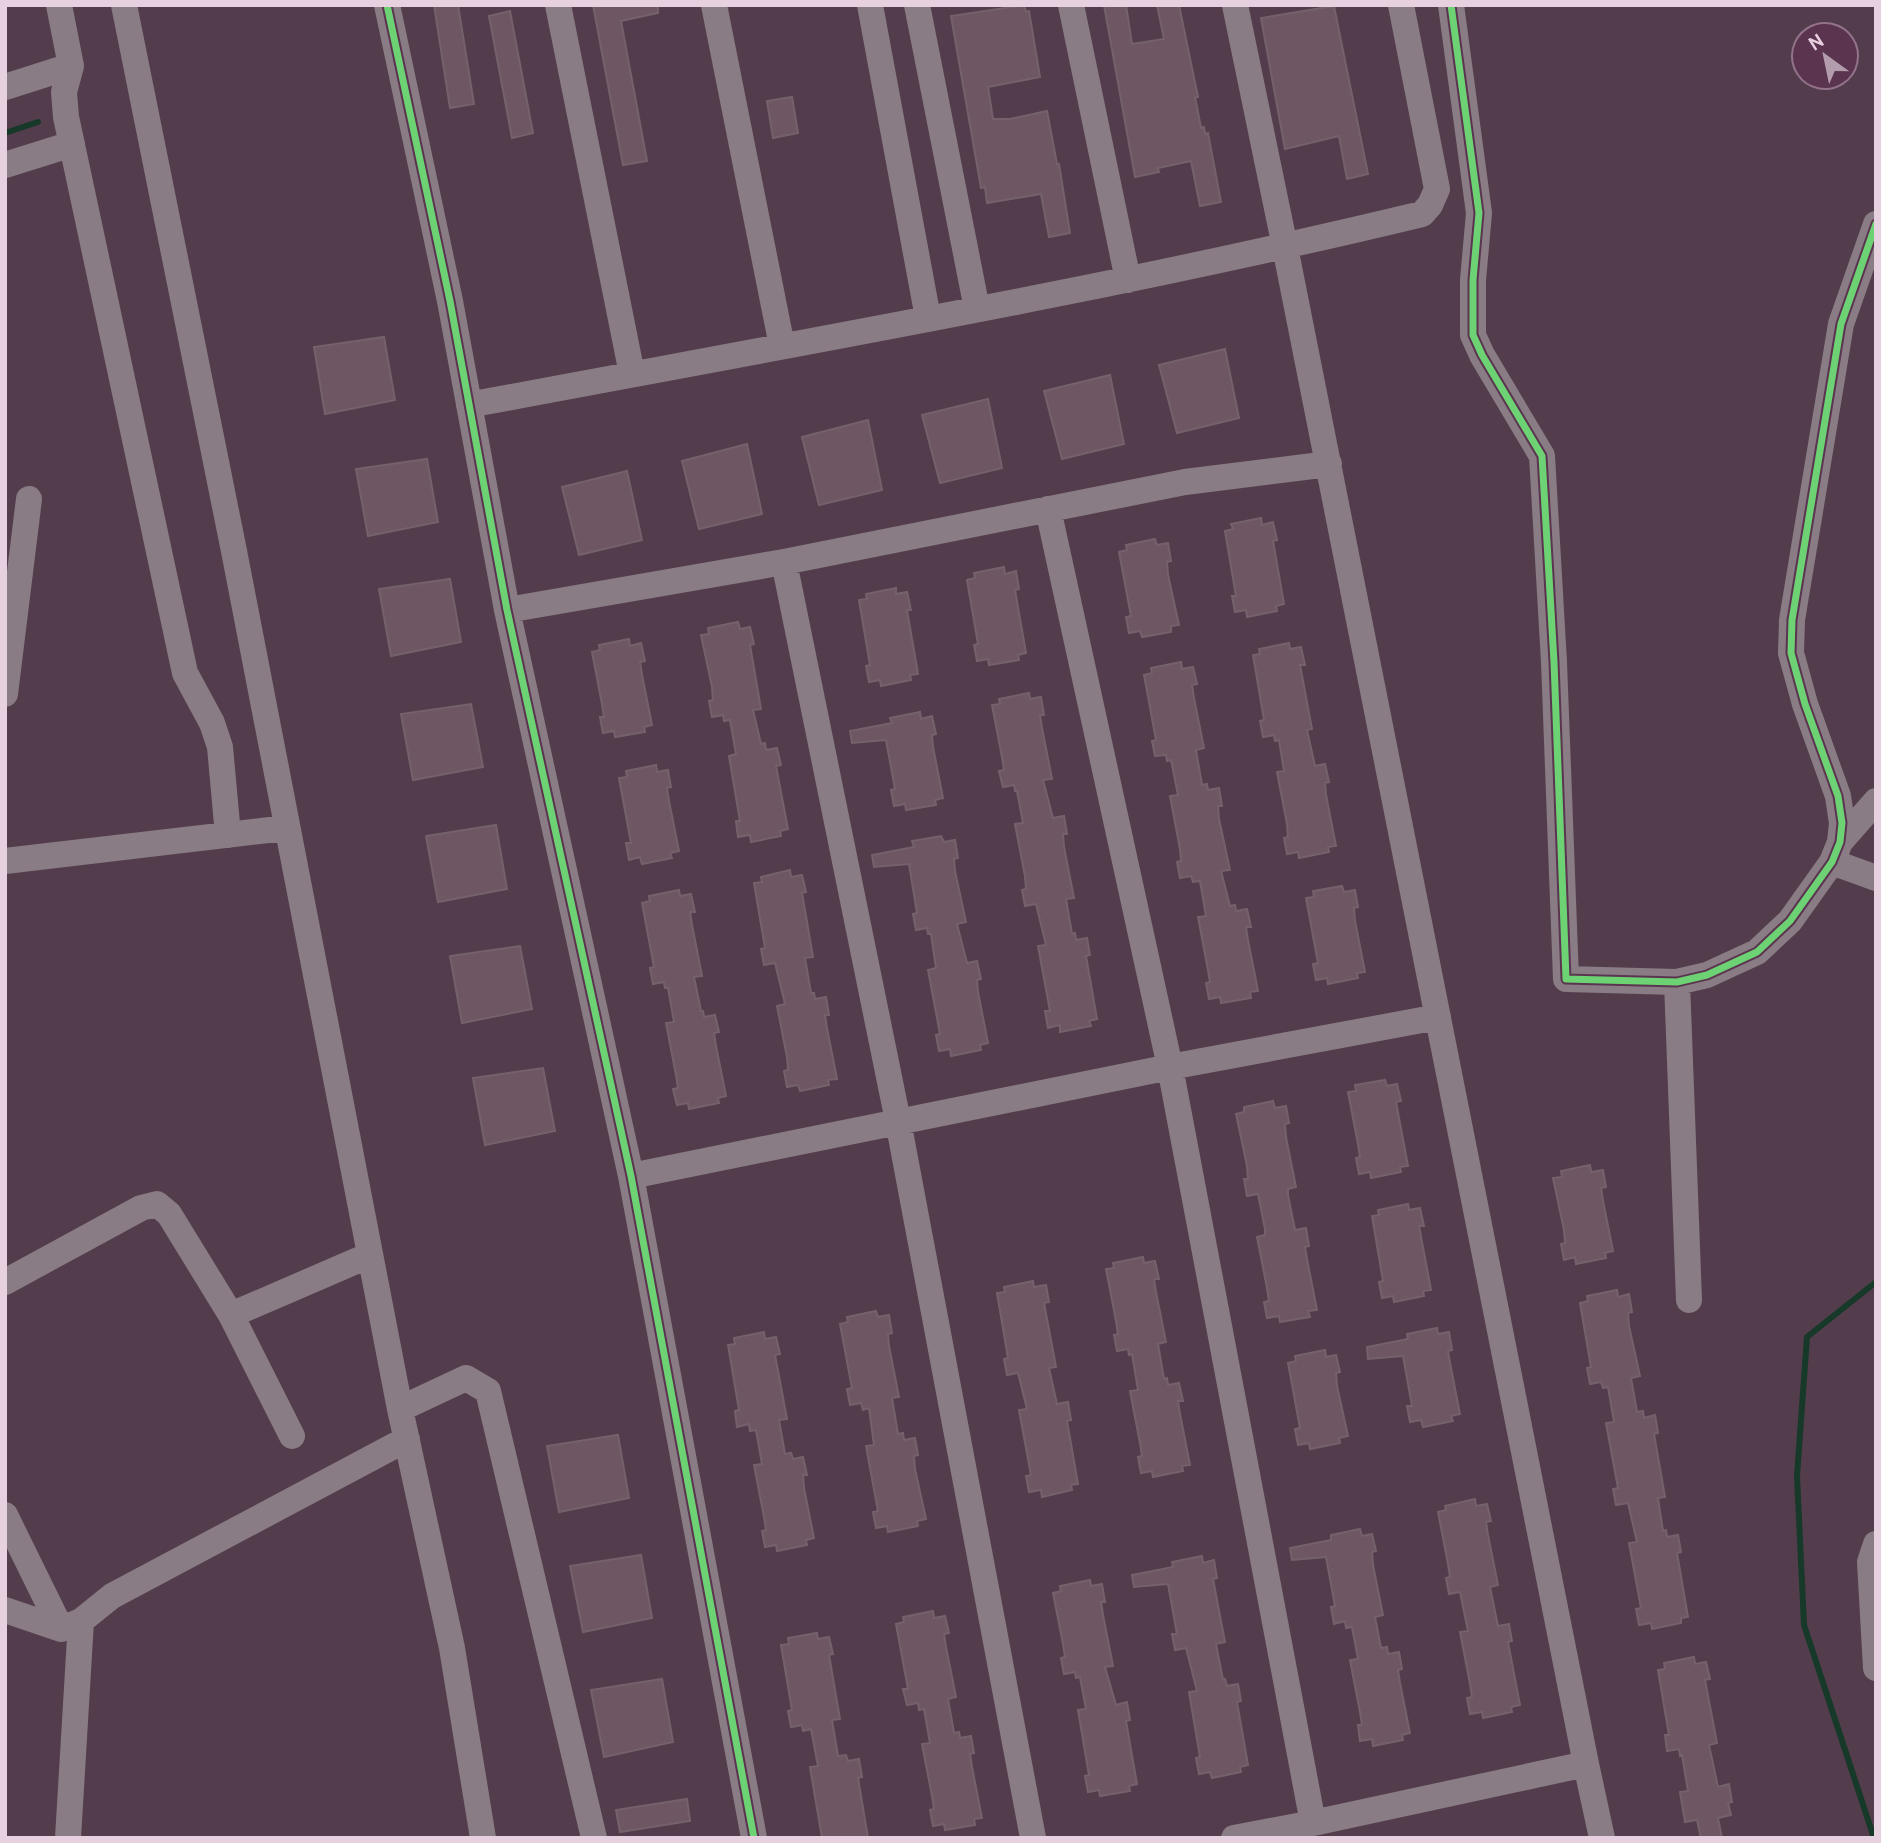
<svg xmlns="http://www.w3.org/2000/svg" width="1881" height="1843" font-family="Cabin,sans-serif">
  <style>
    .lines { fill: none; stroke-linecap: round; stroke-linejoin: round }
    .stream { stroke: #173929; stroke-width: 6 }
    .building { fill: #6e5663; stroke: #75616b; stroke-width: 2 }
    .minor { stroke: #897c85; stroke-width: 26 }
    .cycleway-casing { stroke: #5b3550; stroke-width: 11 }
    .cycleway { stroke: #6cd273; stroke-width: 7 }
  </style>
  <rect width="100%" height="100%" fill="#533d4c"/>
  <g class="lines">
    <path class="stream" d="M5,133L38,122
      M1874,1838L1804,1625L1797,1476L1807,1337L1876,1282"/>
  </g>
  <path class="building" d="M434,5H458L474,104L450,108Z
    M593,5H658V13L621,21L647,161L623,165Z
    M1024,5L1026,12L1029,11L1040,77L988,87L993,119H1010L1047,111L1057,164H1059L1070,233L1049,237L1041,194L987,203L985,187L981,188L951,16Z
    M1104,5H1126L1132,44L1164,39L1157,5H1179L1198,97H1195L1201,128L1204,127L1205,134L1208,133L1221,202L1200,206L1191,161L1158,168L1159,172L1135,177Z
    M1334,6L1368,174L1347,179L1339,136L1285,149L1261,18Z
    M510,11L533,133L512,138L489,16Z
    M792,97L798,133L773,138L767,101Z
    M384,337L395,400L325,414L314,347Z
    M1225,349L1239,418L1177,433L1159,365Z
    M1110,375L1124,444L1062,459L1044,391Z
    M988,399L1002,468L940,483L922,415Z
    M868,420L882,490L819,505L802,437Z
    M747,444L762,514L699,529L682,461Z
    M427,459L438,522L368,536L356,469Z
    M627,471L642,540L579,555L562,487Z
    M1261,518L1262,525L1273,522L1277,540L1273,541L1284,604L1276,606L1277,611L1247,617L1246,610L1235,612L1232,596H1236L1225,531L1233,529L1231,524Z
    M1155,539L1157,545L1168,543L1171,561L1167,562L1168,575L1179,625L1171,626V632L1142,637L1140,631L1129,633L1126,617L1131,616L1119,552L1127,550L1126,545Z
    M1004,567L1005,574L1016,571L1019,589L1015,590L1026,653L1018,655L1019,660L989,665L988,659L977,661L974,645L978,644L967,580L975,578L974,573Z
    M450,579L461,642L391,656L379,589Z
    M896,588V594L907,592L911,610H907L918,674L910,675L911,680L881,686L880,680L869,682L866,666L870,665L859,600L867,599L866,594Z
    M738,622L740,629L750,627L754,644L750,645L761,709L753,710L761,744L765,743L766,750L777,748L781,765L776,766L788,829L780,831L781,836L751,842L750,835L738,837L736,821H740L729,756L736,754L730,720L724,721L723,715L712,717L709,701L713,700L712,687L701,635L709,634L708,628Z
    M629,639L630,646L641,643L645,661L640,662L642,675L652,725L644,727L645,732L615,737L614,731L603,733L600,717H604L602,704L592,652L600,650L599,645Z
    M1289,643L1290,649L1301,647L1305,665H1300L1312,729L1307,730L1315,766L1325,764L1329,782L1325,783L1326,795L1336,846L1328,847L1329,852L1299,858L1298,852L1287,854L1284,838L1288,837L1287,824L1277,772L1284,771L1279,740L1275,741L1274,735L1263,737L1260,721L1264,720L1253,655L1260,654L1259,649Z
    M1181,662L1182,669L1193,667L1197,684L1192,685L1194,698L1204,748L1196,750L1202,785L1207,784L1208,790L1219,788L1222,806H1218L1219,819L1230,870L1221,871L1230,906L1235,905L1236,911L1247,909L1251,927H1246L1248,940L1258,991L1250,992L1251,998L1221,1003L1220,997L1209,999L1206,983L1210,982L1208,970L1198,917L1206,916L1200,881L1193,882L1191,876L1180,878L1177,862L1181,861L1180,849L1170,796L1178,795L1171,760L1167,761L1166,755L1155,756L1152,741L1156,740L1144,675L1152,673L1151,668Z
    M1029,693L1030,699L1041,697L1044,715H1040L1042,728L1052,779L1043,780L1053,818L1064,816L1067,834H1063L1064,847L1074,898L1066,899L1072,934L1075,933L1076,940L1087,938L1090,955L1086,956L1097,1019L1089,1021L1091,1026L1060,1032V1025L1048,1028L1045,1011H1050L1038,946L1046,945L1036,904L1025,906L1022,890L1026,889L1025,876L1015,824L1023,823L1017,791H1015L1014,785L1003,787L999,771L1004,770L1002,757L992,705L1000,704L999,699Z
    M471,704L483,767L413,780L401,714Z
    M920,712L921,719L932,716L936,734L932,735L933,747L943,798L935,800L936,805L906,810L905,804L894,806L891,790L895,789L886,740L852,743L850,731L892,723L890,718Z
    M656,765L657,772L668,770L671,787L667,788L669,801L679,851L670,853L672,858L642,864L640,857L629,860L626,843H631L619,778L627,777L626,771Z
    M496,825L507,889L438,902L426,836Z
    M941,836L944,842L955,840L958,858L954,859L955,871L966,922L957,924L967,963L977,961L981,979L977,980L978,992L988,1043L980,1045L981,1050L951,1056L950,1049L939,1051L936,1035L940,1034L928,970L936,968L931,934H928L927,928L916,930L913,914L917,913L909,864L874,867L872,855L914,847L912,841Z
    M790,870L791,877L802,875L806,892L802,893L813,957L805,958L811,993H814L815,999L826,997L829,1015H825L827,1028L837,1079L828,1080L829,1085L800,1091L798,1085L787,1087L784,1071L788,1070L787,1057L777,1006L785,1004L775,963L764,965L761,949L765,948L754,883L762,882L761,877Z
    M1342,886L1344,892L1355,890L1358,907L1354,908L1355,921L1365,972L1357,973L1358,978L1328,984L1327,978L1316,980L1313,964L1318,963L1306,898L1314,897L1313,891Z
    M679,890L680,896L691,894L695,912H690L692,925L702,976L694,977L701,1011H703L704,1017L715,1015L719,1032L714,1033L716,1046L726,1096L718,1098L719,1103L689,1109L688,1103L677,1105L673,1089L678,1088L676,1075L666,1023L674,1022L668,988H665L664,982L653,984L650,968L654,967L642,903L650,901L649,896Z
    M520,946L532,1009L462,1023L450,956Z
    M543,1068L555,1131L485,1145L473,1078Z
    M1385,1080L1387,1086L1397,1084L1401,1101L1396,1102L1408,1166L1400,1167L1401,1172L1371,1178L1370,1172L1359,1174L1356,1158L1360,1157L1358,1144L1348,1092L1356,1091L1355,1085Z
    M1273,1101L1275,1108L1286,1106L1289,1123L1285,1124L1286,1137L1296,1187L1288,1189V1195L1295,1230L1306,1228L1309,1246L1305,1247L1307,1259L1317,1310L1308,1311L1310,1317L1280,1322L1279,1316L1267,1318L1264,1302L1269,1301L1267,1288L1257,1237L1265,1235V1229L1258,1194L1247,1196L1244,1179H1248L1247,1166L1236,1114L1244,1112V1107Z
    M1590,1165L1591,1172L1603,1170L1606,1187L1601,1188L1603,1201L1613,1251L1605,1253L1606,1258L1576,1264L1575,1257L1564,1260L1561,1244L1565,1243L1564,1230L1553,1178L1562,1177L1561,1171Z
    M1408,1204L1409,1210L1420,1208L1424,1226H1419L1431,1290L1423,1291L1424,1296L1394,1302L1393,1296L1382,1298L1379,1282L1383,1281L1372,1216L1379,1215L1378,1210Z
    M1143,1257L1144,1263L1155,1261L1159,1279H1154L1156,1292L1166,1342L1158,1344L1164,1379L1167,1378L1168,1385L1179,1383L1183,1401H1178L1180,1414L1190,1465L1182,1466L1183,1471L1153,1477L1152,1471L1141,1473L1138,1457L1142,1456L1140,1443L1130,1391L1138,1390L1132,1354L1129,1355L1128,1349L1117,1351L1114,1335L1118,1334L1116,1321L1106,1269L1114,1268L1113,1263Z
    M1033,1281L1034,1287L1046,1285L1049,1302L1044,1303L1056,1367L1049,1368L1057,1404L1068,1402L1071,1420L1067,1421L1078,1484L1071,1485L1072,1490L1042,1497L1041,1490L1029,1492L1026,1476L1031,1475L1019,1410L1027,1409L1018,1373L1007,1375L1004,1359L1008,1358L997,1293L1005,1292L1004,1287Z
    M1617,1290L1618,1297L1629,1294L1632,1312L1628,1313L1629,1326L1640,1376L1631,1378L1637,1412L1643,1411L1644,1418L1655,1415L1658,1433L1654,1434L1665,1497L1658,1498L1663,1531L1666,1530L1667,1537L1678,1535L1681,1552L1677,1553L1688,1617L1681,1618V1623L1652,1629L1651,1623L1639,1625L1636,1609L1641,1608L1629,1543L1637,1542L1628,1503L1616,1505L1613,1489L1618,1488L1606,1423L1614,1422L1608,1387L1603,1388L1601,1382L1590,1384L1587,1368L1591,1367L1580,1303L1588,1301L1587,1296Z
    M876,1311L878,1317L889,1315L892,1333L888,1334L889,1346L899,1397L892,1398L898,1434L903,1433L904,1440L915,1438L918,1455L914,1456L915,1469L926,1519L917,1521L918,1526L888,1532L887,1526L876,1528L873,1512L878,1511L866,1446L874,1445L869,1408L863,1410L861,1403L850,1405L847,1389L852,1388L840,1324L848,1322L847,1317Z
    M1437,1328L1438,1334L1449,1332L1452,1350L1448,1351L1450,1363L1460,1414L1451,1416L1453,1421L1423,1427L1421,1420L1410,1422L1407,1406H1412L1403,1356L1368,1359L1367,1347L1408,1339L1407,1334Z
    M764,1332L765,1339L776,1337L780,1354L775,1355L787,1419L779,1420L785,1454L791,1453L793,1459L803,1457L807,1475H803L804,1488L814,1538L806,1540L807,1545L777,1551L776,1545L765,1547L762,1531L766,1530L764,1517L754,1465L762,1464L756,1430L750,1431L749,1424L737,1427L735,1411L739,1410L728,1345L735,1344L734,1338Z
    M1325,1350L1326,1357L1336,1355L1340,1372L1336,1373L1337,1386L1348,1436L1339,1438L1340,1443L1310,1449L1309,1443L1298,1445L1295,1429L1300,1428L1288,1363L1296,1361L1295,1356Z
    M618,1435L629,1498L559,1512L547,1446Z
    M1475,1499L1476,1506L1487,1504L1491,1521L1486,1522L1488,1535L1498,1585L1490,1587L1498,1626L1509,1624L1512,1641L1508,1642L1520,1705L1511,1707L1512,1712L1483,1718L1482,1712L1470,1714L1467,1698L1472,1697L1470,1684L1460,1632L1468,1631L1460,1592L1449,1594L1446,1578L1450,1577L1448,1564L1438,1512L1446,1510L1445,1506Z
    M1360,1529L1362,1536L1372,1534L1376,1551L1372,1552L1373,1565L1383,1615L1375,1617L1381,1648L1387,1647L1388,1654L1399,1652L1402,1669L1398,1670L1400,1683L1410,1733L1402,1735L1403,1740L1373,1746L1372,1739L1360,1741L1358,1725H1362L1360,1712L1350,1660L1358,1659L1352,1627L1346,1628L1345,1621L1334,1624L1331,1607L1335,1606L1326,1557L1292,1560L1290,1548L1331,1540V1535Z
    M641,1555L652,1618L583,1632L570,1566Z
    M1202,1556L1203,1563L1214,1560L1217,1578L1213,1579L1225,1642L1216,1644L1223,1680L1225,1679L1227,1686L1238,1684L1241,1701L1237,1702L1248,1765L1240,1767L1241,1772L1212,1778L1210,1772L1199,1774L1196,1758L1200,1757L1189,1692L1197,1691L1186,1648L1175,1650L1172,1634H1177L1168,1584L1134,1587L1132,1575L1173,1567L1172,1562Z
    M1090,1580L1091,1586L1102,1584L1105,1602H1101L1103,1615L1113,1666L1105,1667L1116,1705L1127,1702L1130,1720L1126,1721L1137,1784L1129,1786L1130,1791L1100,1796L1099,1790L1088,1792L1085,1776L1089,1775L1078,1710L1086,1709L1080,1677L1076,1678L1075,1672L1064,1674L1061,1658L1065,1657L1063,1644L1053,1593L1061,1591L1060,1586Z
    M933,1611L934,1618L945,1616L949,1633L944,1634L946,1647L956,1697L948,1699L954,1733L959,1732L960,1738L971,1736L974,1753L970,1754L972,1767L982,1818L974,1819L975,1825L945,1830L944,1824L933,1826L930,1810L934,1809L932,1796L922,1744L930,1743L924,1709L919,1710L918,1703L907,1705L903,1689H908L896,1624L904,1622L903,1617Z
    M817,1633L818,1639L829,1637L833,1654L829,1655L840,1719L832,1720L838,1756L846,1755L848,1761L859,1759L862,1777L858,1778L868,1838H822L810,1767L818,1766L811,1729L803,1731L802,1725L791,1727L788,1711L792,1710L781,1645L789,1644L788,1638Z
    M1694,1657L1695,1664L1706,1662L1710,1679L1705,1680L1717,1743L1709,1745L1718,1787L1729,1784L1732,1802L1728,1803L1731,1815L1718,1818L1722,1838H1701L1697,1820L1685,1822L1680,1792L1688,1791L1682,1755L1680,1756L1679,1749L1667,1751L1665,1735H1669L1658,1670L1665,1669L1664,1663Z
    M662,1679L673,1742L604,1757L591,1690Z
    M687,1799L690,1821L620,1832L616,1810Z"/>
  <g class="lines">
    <path class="minor" d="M59,5L71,66L64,92L66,117L185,673L212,723L220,747L228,835
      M124,5L234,551L400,1409L452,1648L483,1838
      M387,5L450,301L507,610L631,1176L754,1838
      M558,5L632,374
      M714,5L782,346
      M870,5L928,318
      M917,5L977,309
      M1071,5L1128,280
      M1235,5L1285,247L1586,1764L1602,1838
      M1451,5L1479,213L1473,280V335L1482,355L1542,456L1554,662L1566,979L1677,982L1707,975L1757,952L1790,921L1832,862L1840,842L1842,823L1838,796L1805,704L1791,653L1792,620L1841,324L1876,224
      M5,87L71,66
      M5,165L72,144
      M469,405C787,345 1107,290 1422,214L1430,205L1437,189L1401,5
      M1048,509L1170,1067L1313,1823
      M784,562L898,1121L1033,1838
      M507,610L784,562L1185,482L1329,464
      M5,694L29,499
      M1840,842L1876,801
      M5,861L286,828
      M1832,862L1876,878
      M1677,982L1689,1300
      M631,1176L1170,1067L1438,1017
      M5,1282L141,1208L157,1204L169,1214L231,1315L370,1255
      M231,1315L292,1436
      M400,1409L466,1378L488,1391L594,1838
      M5,1515L61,1629
      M1876,1544L1870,1562L1876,1668
      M5,1610L61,1629L81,1621L112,1596L407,1439
      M68,1838L81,1621
      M1234,1838L1313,1823L1586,1764"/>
    <defs>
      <path id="cycleway" d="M387,5L450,301L507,610L631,1176L754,1838
        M1451,5L1479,213L1473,280V335L1482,355L1542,456L1554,662L1566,979L1677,982L1707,975L1757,952L1790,921L1832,862L1840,842L1842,823L1838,796L1805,704L1791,653L1792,620L1841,324L1876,224"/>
    </defs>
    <use href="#cycleway" class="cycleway-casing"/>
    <use href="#cycleway" class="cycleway"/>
  </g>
  <rect width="1881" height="1843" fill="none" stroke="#e7d0df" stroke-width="14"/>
  <g transform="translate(1825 56) rotate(327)"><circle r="33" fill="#5b3550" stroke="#937389" stroke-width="2"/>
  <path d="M0-5L12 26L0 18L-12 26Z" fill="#b39dac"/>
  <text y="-10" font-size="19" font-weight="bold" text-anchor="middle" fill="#e7d0df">N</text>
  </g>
</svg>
